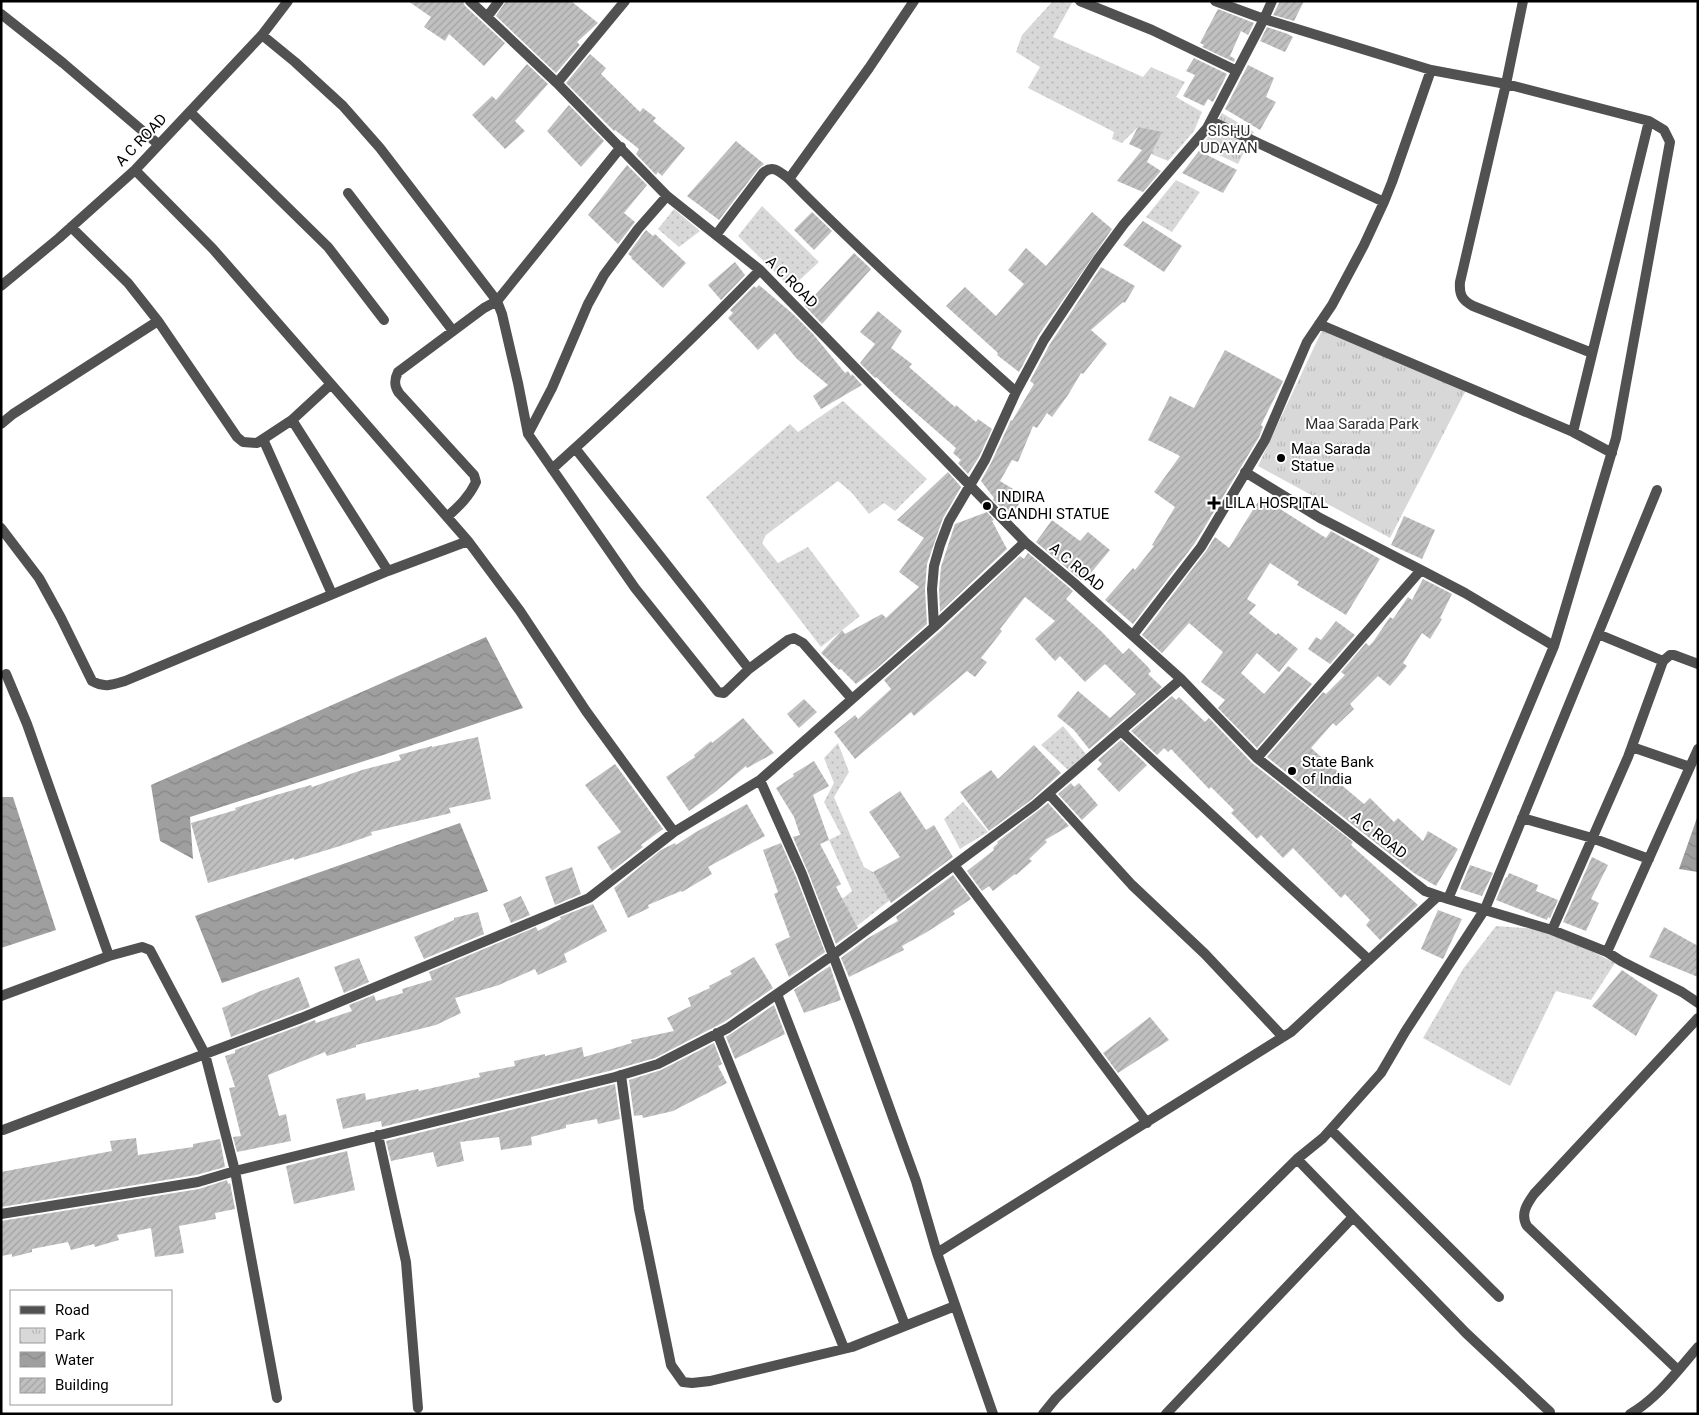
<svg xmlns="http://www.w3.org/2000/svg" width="1699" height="1415" font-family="Roboto,sans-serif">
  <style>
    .grass { fill: url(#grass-dots) }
    .park { fill: url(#park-tufts) }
    .water { fill: url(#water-waves) }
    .building { fill: url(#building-hatch) }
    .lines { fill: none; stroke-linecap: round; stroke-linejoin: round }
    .minor { stroke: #515151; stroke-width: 10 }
    .poi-dot { fill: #000; stroke: #fff; stroke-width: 2 }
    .labels { text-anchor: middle; stroke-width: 4; stroke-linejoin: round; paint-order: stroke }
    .park-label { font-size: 15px; fill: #2f2f2f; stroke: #fff }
    .street-label { font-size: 15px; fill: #000; stroke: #fff }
    .poi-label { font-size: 15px; fill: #000; stroke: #fff; text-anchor: start }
  </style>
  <defs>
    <pattern id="grass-dots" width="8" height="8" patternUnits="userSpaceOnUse" patternTransform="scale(1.25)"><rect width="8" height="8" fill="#d8d8d8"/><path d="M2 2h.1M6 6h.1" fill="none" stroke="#b8b8b8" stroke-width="1.8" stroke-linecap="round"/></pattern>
    <pattern id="park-tufts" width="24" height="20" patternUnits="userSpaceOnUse" patternTransform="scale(1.25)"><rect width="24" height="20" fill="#d8d8d8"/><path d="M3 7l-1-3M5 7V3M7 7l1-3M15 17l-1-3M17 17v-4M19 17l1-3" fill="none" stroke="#b8b8b8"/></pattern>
    <pattern id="water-waves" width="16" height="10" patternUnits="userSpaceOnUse" patternTransform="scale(1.25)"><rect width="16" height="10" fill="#9f9f9f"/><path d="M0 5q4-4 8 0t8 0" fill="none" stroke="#878787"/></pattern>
    <pattern id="building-hatch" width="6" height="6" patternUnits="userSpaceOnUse" patternTransform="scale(1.25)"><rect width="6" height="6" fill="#c0c0c0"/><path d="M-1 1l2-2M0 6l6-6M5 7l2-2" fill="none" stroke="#a3a3a3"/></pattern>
  </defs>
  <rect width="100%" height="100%" fill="#fff"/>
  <path class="grass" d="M1053,1H1073L1053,37L1143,77L1151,67L1185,82L1176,97L1202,112L1194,131L1168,161L1151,154L1138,127L1122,143L1112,139L1114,132L1028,88L1040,67L1016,52L1022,35Z
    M1176,180L1200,192L1172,232L1146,217Z
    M762,206L819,262L791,288L738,236Z
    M674,209L700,231L679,247L658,229Z
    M843,401L927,479L895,511L884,503L869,514L852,493L838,481L766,535L762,543L778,563L808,547L860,616L821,647L706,497L790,424L798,432Z
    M1063,726L1086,754L1068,770L1041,745Z
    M838,743L849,772L834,797L864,867L873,872L890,900L857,926L842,899L852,891L829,840L841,834L824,802L834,783L824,758Z
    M963,802L988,832L960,849L944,819Z
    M1496,926L1549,930L1615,963L1591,1000L1556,991L1510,1086L1423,1038L1463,969Z"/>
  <path class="park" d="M1222,113L1254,132L1238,164L1202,147Z
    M1326,322L1468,386L1390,538L1258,466Z"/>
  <path class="water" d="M486,637L523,708L380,756L190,817L193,859L160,841L151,785Z
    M1,797H13L56,930L1,948Z
    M1698,815V872L1679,869Z
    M460,823L488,891L222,983L195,916Z"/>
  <path class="building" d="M408,1H463L465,6L505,43L484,66L449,34L445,41L424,27L431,17Z
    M506,1H571L598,23L577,42L580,45L556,73L496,16Z
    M1280,1H1304L1294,21L1273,15Z
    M1218,9L1254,23L1248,35L1241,31L1230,56L1235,59L1234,62L1202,47L1204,45L1200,43Z
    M1267,27L1288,34L1293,37L1285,52L1260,41Z
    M590,54L606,68L601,74L640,112L643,108L656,118L653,121L685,148L662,176L658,172L656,175L636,154L639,149L615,130L614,131L566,83Z
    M1194,58L1227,74L1213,102L1208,99L1204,106L1183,96L1195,75L1186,71Z
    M527,64L548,84L515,121L525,131L505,149L472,115L492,96L496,100Z
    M1248,65L1274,78L1266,97L1276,102L1260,130L1225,109Z
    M569,105L604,141L581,167L547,131Z
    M1138,127L1162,132L1147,162L1161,171L1143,192L1117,181L1142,150L1129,144Z
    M736,141L764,164L758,169L719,220L687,196Z
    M1199,151L1237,170L1223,193L1182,173Z
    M627,165L647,185L624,213L635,222L618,244L588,215Z
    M812,212L832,231L814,250L794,230Z
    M1092,212L1112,229L1038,336L1019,372L997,355L998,353L946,306L965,287L996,316L1024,284L1008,270L1026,248L1046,266Z
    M1143,221L1182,246L1164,272L1123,245Z
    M646,230L653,236L655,234L686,263L663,288L631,258L632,257L628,254Z
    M854,253L871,269L822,324L805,306Z
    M735,262L745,275L721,300L708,285Z
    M1101,267L1135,286L1125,303L1123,302L1091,330L1107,344L1083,374L1081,373L1068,395L1052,417L1047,413L1037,428L1033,426L1018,462L1012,460L1000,481L1023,495L1017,508L1007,513L993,500L994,498L981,481L991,463L1011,420L1012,421L1034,384L1030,381L1050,344Z
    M759,285L793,314L813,334L845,373L848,371L851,376L852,374L862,385L821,409L813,396L828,385L797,359L775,333L758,350L728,318L733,313L730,310L754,286L756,288Z
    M878,311L902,331L891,348L912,364L909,367L955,407L956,405L976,422L978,419L992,429L979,457L968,474L958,463L961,460L953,453L956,448L894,394L876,377L875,378L860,363L875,344L860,332Z
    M1225,350L1283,381L1261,425L1263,427L1259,437L1195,543L1133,624L1105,600L1133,568L1135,570L1154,546L1152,545L1175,507L1154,492L1180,456L1148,440L1170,396L1194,408Z
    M948,472L961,487L943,518L927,564L925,589L927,624L875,670L856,684L841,669L839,670L821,653L842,630L845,634L882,614L886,618L919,587L899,572L924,538L897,520Z
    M1261,497L1326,538L1331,531L1380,559L1346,615L1297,585L1299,582L1270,563L1247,599L1256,605L1249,613L1276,635L1278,633L1298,649L1279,672L1257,653L1241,673L1264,694L1288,666L1312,684L1257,748L1218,708L1225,700L1201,682L1223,652L1189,623L1162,653L1142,635L1206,551L1215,537L1229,548Z
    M987,512L994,520L992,521L1007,549L940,612L939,589L941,567L955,524Z
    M1404,516L1435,530L1422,559L1391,545Z
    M1052,520L1080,541L1088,532L1110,550L1085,580L1083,579L1081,580L1036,542Z
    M1028,553L1073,591L1066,599L1102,632L1123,654L1129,648L1148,667L1151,671L1148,674L1162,687L1089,749L1074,730L1057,716L1078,691L1110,718L1136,694L1105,664L1085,682L1060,656L1055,661L1035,639L1055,621L1025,597L1000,629L1002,631L981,658L987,662L975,677L967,671L914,716L911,712L855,759L834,732L855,715L858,719L891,689L884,680L939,632L1020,556L1024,559Z
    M1423,579L1452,594L1440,618L1442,619L1430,639L1422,633L1403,663L1407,666L1390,686L1378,676L1350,704L1354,709L1336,726L1333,723L1311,748L1343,776L1338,782L1364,804L1370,798L1394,822L1398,818L1423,841L1428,831L1458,849L1436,886L1414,873L1267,757L1323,692L1326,694L1345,675L1341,672L1366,643L1369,646L1373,642L1390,617L1393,619L1408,597L1412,600Z
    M1336,621L1355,635L1330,664L1308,649L1316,637L1321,640Z
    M1172,696L1176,700L1179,697L1205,722L1209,718L1252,763L1353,842L1351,845L1418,905L1380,940L1366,925L1370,920L1345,894L1341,898L1293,848L1283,858L1261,835L1257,839L1231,813L1234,810L1211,787L1209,789L1171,749L1168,752L1164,748L1157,755L1131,731Z
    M804,699L817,712L799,728L787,714Z
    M743,718L774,753L747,768L746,766L715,792L689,811L666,777L695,757L694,755L711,741L712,743Z
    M478,737L491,799L449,808L451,813L371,832L372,835L340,846L294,860V858L208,883L191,823L236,810L235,808L276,795L311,785L312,787L362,770L401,760L399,755L432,746V747Z
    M1121,740L1147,765L1119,792L1097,769L1102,764L1098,760Z
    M1034,745L1061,773L1031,800L989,831L960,792L991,770L998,779Z
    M814,761L829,786L813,795L829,840L820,844L841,884L836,887L858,928L836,944L808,872L793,837L800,835L794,817L776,788L794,776L793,774Z
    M615,764L663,829L641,845L643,847L612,871L597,847L621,832L585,785Z
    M1071,783L1074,787L1079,783L1098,805L1082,820L1058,794Z
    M900,791L926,830L934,825L953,857L891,903L873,872L900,857L869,812Z
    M1048,803L1069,826L1045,840L1047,842L1029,859L1032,861L1016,875L1015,874L993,891L989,886L982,891L967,871L994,850L993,848L998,843L997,842Z
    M747,804L765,836L708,867L712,874L682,892L681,891L648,905L649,908L628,918L614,888L661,850L675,843L676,845L696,832Z
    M781,843L796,877L825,952L789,977L775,944L790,937L774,894L778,892L763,850Z
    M1592,857L1608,865L1591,899L1599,903L1586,931L1563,922Z
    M1470,865L1493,873L1482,896L1460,889Z
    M572,867L581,894L555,905L545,877Z
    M1509,873L1538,885L1536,891L1558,900L1550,918L1548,917L1547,920L1496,900L1506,877L1507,878Z
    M953,875L971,899L953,911L955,914L927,932L902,946L904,950L849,977L841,958L868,938L898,921L896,917Z
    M521,896L530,915L511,923L503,904Z
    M593,904L607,931L564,954L567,962L538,975L535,969L499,985L455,998L461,1013L436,1025L356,1045V1047L327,1056L325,1052L268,1075L279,1116L286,1114L291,1141L237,1152L233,1137L241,1136L229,1088L235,1087L225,1056L235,1053V1050L315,1020L316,1023L352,1011L349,1005L374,995L376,1001L403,993L402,989L432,980L429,972L536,927L538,931L561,919L560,917Z
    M1438,910L1462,919L1443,959L1421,949Z
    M478,912L484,934L424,959L414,937L454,920V918Z
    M1664,927L1698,946V977L1649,957Z
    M754,957L773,988L724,1022L655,1058L613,1070L382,1127L381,1121L343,1129L336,1099L365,1093L366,1100L418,1089L419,1091L480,1077L479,1073L515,1066L514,1061L545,1054V1056L582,1047L584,1057L632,1043L631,1040L674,1031L667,1018L691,1006L688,998L710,988L709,986L732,974L730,971Z
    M359,958L369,982L344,993L334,967Z
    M830,966L841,1000L804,1013L794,990Z
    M1622,970L1658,995L1636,1036L1592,1006Z
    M299,977L310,1007L231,1037L222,1008L258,992Z
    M774,1005L785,1034L735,1059L726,1037Z
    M1150,1017L1169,1040L1118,1073L1103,1053Z
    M714,1043L722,1064L718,1066L727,1083L673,1111L643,1118L642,1115L634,1116L629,1080L661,1070Z
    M615,1084L620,1119L598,1124L597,1119L566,1125V1128L531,1137L532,1145L501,1150L499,1137L460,1142L464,1161L437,1167L433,1152L391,1161L386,1141Z
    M136,1138L138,1155L193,1147V1144L220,1139L225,1167L196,1175L1,1207V1172L112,1151L110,1141Z
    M347,1151L355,1190L294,1204L286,1166Z
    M227,1180L228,1184L230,1183L235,1209L215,1213L216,1219L179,1226L184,1253L155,1257L151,1228L117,1235L119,1240L95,1247L94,1244L71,1250L68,1242L32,1249V1252L12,1257V1254L1,1256V1221L199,1189Z"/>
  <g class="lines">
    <path class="minor" d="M470,1L557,83L667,196L760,270L1025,542L1074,583L1181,679L1257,758L1425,891L1448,899L1552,930L1607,952L1621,961L1682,992L1698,1003
      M914,1L869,68L789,179C862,253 939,323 1016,392
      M1080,1L1152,30L1237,71
      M1215,1L1264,19L1431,70L1506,84L1649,121L1664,130L1670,142L1616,438L1554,646L1448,899
      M1523,1L1506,84L1460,282C1459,295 1462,300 1473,306L1592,353
      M1,14L63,63L158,144
      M487,17L499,1
      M262,35L295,62L343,106L380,148L497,301L502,314L518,383L528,434L635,588L718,692L724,693L749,669
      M557,83L625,1
      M190,112L328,247L384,320
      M1211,121L1384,202
      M348,193L453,331
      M71,227L128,283L158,321L237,437L243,442L257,443L292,420L331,384L213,249L135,170
      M716,235L763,173C773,164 780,172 789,179
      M1,286L59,238L135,170L262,35L288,1
      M1319,324L1573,432
      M331,384L468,541
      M292,420L388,571
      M1,424L13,414L158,321
      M528,434L552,388L588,304L604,275L638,229L667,196
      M263,439L332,594
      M575,448L749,669L788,640L794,638L803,643L852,699
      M1612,453L1573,432L1649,121
      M552,469C623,405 693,339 760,270
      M1245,472L1320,518L1421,570L1257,758
      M447,517C459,506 469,497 476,482L474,475L399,393C394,386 394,380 398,372L484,308L497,301L621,147
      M1,528L39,578L61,618L92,681C104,688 112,685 125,681L388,571L468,541L520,611L586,711L674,832
      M1421,570L1465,593L1554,646
      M934,627L1025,542
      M1133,635L1201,547L1265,440L1307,342L1332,305L1364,245L1384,202L1392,182L1431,70
      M1663,661L1670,655H1674L1698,664
      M1121,731L1369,960
      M1632,747L1690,767
      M760,780L802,874L858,1021L916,1181L937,1253L993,1414
      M1049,794L1132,885L1205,954L1283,1037
      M1522,818L1592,838L1649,859
      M954,865L1147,1123
      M1552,930L1628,757L1663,661L1598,634
      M1607,952L1698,749
      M109,956L142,947L150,950L205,1054L235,1171L277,1398
      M777,994L905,1325
      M1,996L109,956L27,724L6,674
      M717,1033L844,1348
      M621,1075L639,1209L671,1365L683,1382L692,1383L710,1381L852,1347L955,1306
      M3,1130L301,1018L589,898L674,832L760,780L934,627L932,589L934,566L940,545L949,521L985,460L1016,392L1044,340L1098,259L1124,224L1207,128L1264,19L1272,1
      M1331,1130L1499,1297
      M378,1135L406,1262L418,1408
      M1297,1159L1466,1333L1550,1412
      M1,1214L198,1182L235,1171L615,1077L658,1064L728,1028L833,955L1035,805L1181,679
      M937,1253L1291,1032L1438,896
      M1678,1370L1527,1226C1520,1214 1527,1204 1534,1194L1698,1018
      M1043,1414L1056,1398L1297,1159L1323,1138L1381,1073L1405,1032L1485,909L1657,490
      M1166,1414L1353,1217
      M1630,1414C1657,1399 1678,1370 1698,1347"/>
  </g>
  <g class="poi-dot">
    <circle cx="1281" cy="458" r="5"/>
    <path d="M1211.5 495.5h5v5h5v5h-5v5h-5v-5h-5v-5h5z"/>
    <circle cx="987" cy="506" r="5"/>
    <circle cx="1292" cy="771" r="5"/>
  </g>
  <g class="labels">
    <g class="park-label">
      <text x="1229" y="136">SISHU<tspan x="1229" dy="17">UDAYAN</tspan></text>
      <text x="1362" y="429">Maa Sarada Park</text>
    </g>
    <g class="street-label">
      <text transform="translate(141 140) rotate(-46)" y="5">A C ROAD</text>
      <text transform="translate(792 282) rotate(45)" y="5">A C ROAD</text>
      <text transform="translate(1077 567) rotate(40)" y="5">A C ROAD</text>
      <text transform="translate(1379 835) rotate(38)" y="5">A C ROAD</text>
    </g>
    <g class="poi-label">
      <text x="1291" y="454">Maa Sarada<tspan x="1291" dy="17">Statue</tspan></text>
      <text x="997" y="502">INDIRA<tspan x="997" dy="17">GANDHI STATUE</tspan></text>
      <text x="1225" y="508">LILA HOSPITAL</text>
      <text x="1302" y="767">State Bank<tspan x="1302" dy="17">of India</tspan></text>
    </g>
  </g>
  <rect width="1699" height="1415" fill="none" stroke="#000000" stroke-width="5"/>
  <rect x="10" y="1290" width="162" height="115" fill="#ffffff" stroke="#999999"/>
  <rect x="20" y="1306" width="25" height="8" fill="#515151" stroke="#999999"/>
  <text x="55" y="1315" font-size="15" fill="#000000">Road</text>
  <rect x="20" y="1328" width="25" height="15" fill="url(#park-tufts)" stroke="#999999"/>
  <text x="55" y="1340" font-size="15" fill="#000000">Park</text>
  <rect x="20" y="1352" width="25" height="15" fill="url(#water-waves)" stroke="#999999"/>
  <text x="55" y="1365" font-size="15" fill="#000000">Water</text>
  <rect x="20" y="1378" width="25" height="15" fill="url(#building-hatch)" stroke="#999999"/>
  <text x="55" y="1390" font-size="15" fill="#000000">Building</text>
</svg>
